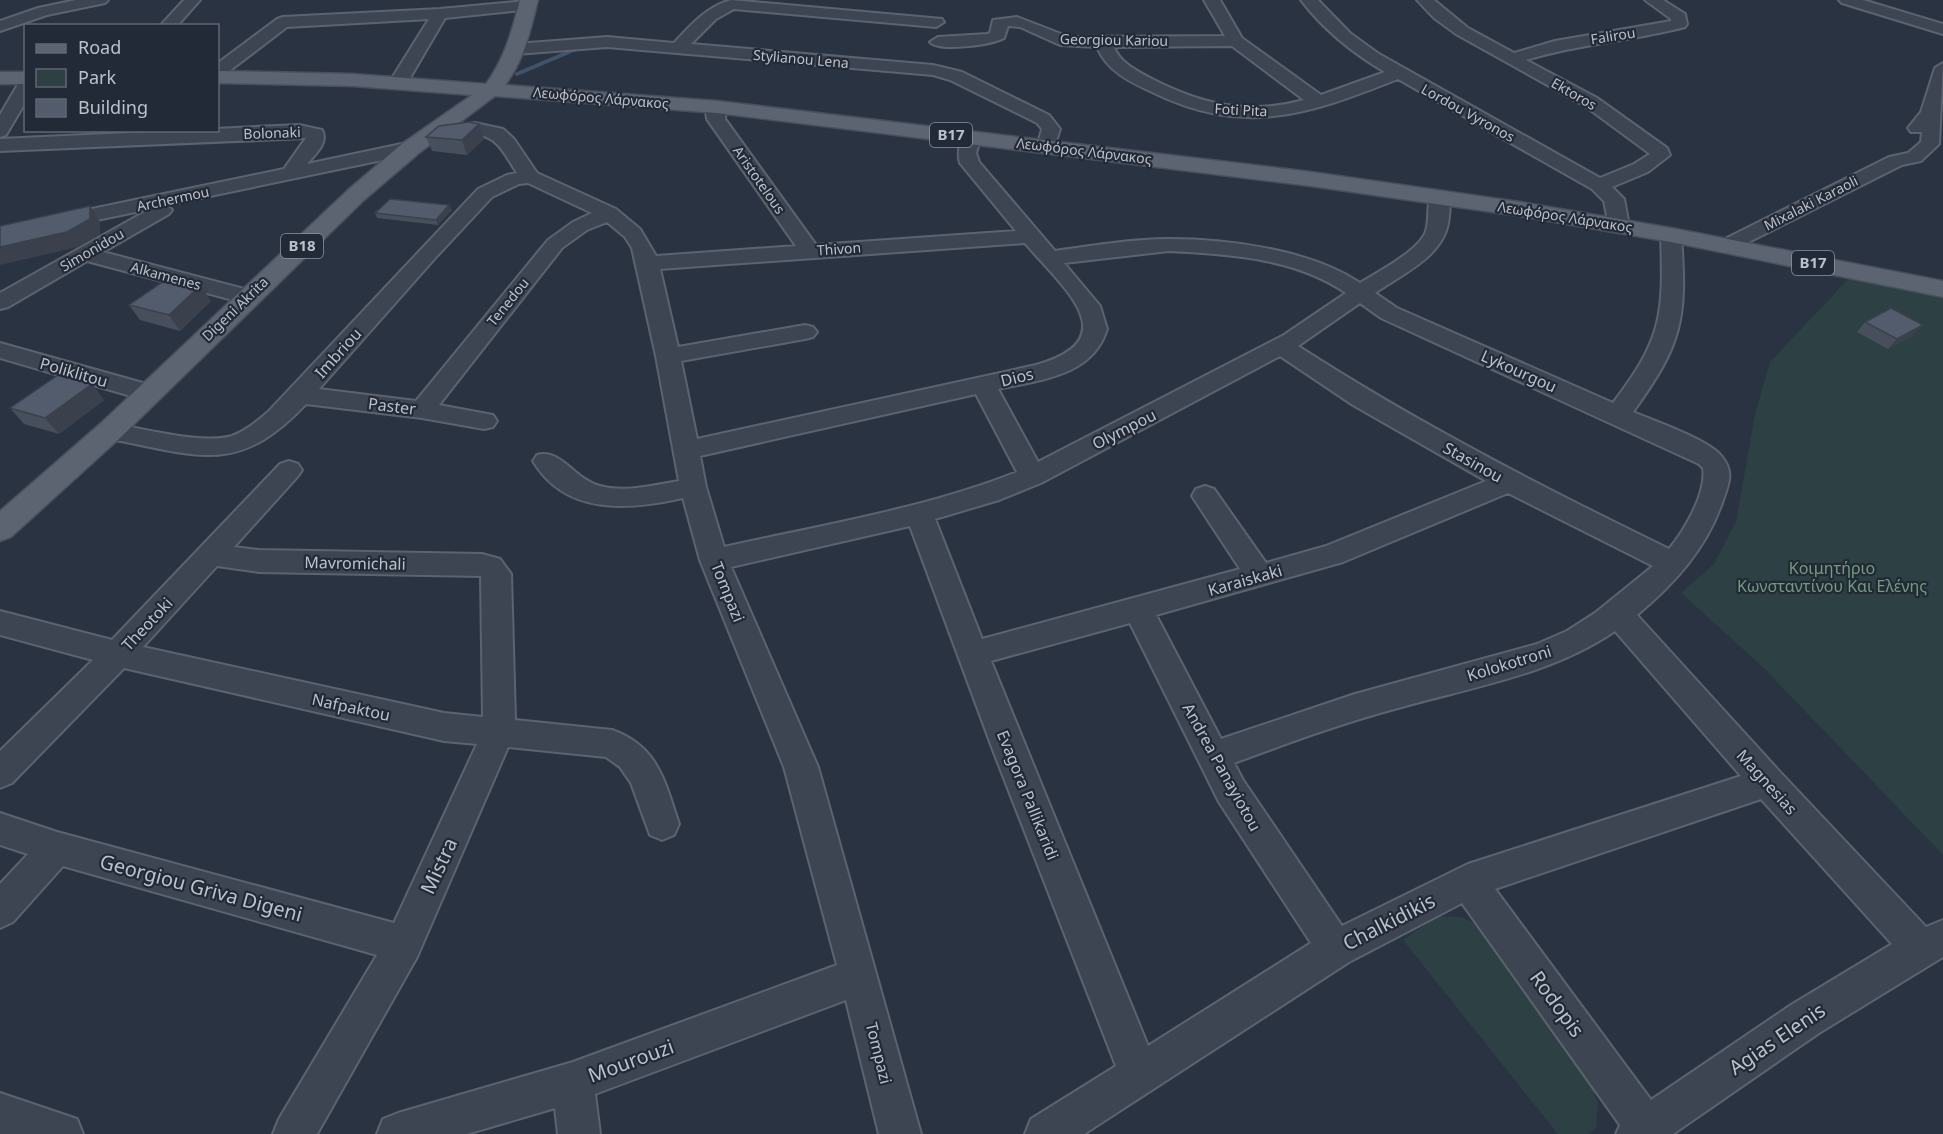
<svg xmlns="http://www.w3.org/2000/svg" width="1943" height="1134" font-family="'Noto Sans',sans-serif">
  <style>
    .green { fill: #2d4144 }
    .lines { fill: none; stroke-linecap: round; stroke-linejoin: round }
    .stream { stroke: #43526b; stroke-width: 4 }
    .minor-casing { stroke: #5c636f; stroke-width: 4 }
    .major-casing { stroke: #484e5b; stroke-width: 3 }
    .minor { fill: #3e4552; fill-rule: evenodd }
    .major { fill: #5c6471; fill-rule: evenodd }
    .wall { fill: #474f5d }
    .shaded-wall { fill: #3a404c }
    .building { fill: #535c6c; stroke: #3a404c; stroke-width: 1.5 }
    .labels { text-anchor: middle; stroke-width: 4.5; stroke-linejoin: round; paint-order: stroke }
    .far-street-label { font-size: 14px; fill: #bbc1cb; stroke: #232a37 }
    .shield { fill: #232a37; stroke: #8d949f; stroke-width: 1.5 }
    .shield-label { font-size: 15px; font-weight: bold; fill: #bbc1cb }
    .street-label { font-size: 16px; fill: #bbc1cb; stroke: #232a37 }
    .park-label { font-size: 16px; fill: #749a7f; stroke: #232a37 }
    .near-street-label { font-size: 20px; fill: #bbc1cb; stroke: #232a37 }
  </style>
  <rect width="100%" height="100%" fill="#2a3342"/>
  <path class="green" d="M1851,276L1943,294V855L1764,668L1681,593L1714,564L1736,522L1755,414L1770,362Z
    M1438,916L1461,917L1485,929L1590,1083L1598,1103L1596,1128L1588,1134H1558L1403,940Z"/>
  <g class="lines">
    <path class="stream" d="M517,74L583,46"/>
    <defs>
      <path id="minor" d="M76,0H108L105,3L47,15L0,31V21L38,8Z
        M184,0H200L177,26H160Z
        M731,0L942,19L944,22L936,27L734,9L716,19L691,44L933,65L962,72L1049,115L1060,129L1053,151H1039L1037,147L1042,129L1037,123L950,80L933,75L607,47L516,54L508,49L516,44L607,37L674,43C691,25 706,7 731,0Z
        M1204,0H1220L1242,38L1321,95L1385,72C1354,54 1323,29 1301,0H1318L1350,33L1379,54L1600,178L1634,164L1650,154L1585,106L1456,34L1434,18L1417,0H1434L1468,28L1514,53L1555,41L1671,21V19L1645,0H1663L1685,14L1687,24L1685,27C1632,41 1578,44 1526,60L1597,98L1667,148L1670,155L1648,172L1612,187L1624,199L1629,226L1626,230L1619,232L1612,230L1609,226L1604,201L1592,189L1398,79C1307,115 1244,137 1152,92C1130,82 1107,71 1097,47L1060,45L1020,27L1008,26L1004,38C992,45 938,52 930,42L938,37L987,34L990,33L993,20L1017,17L1069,37L1225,36ZM1232,46L1304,100C1248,115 1203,105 1152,79C1137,71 1120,63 1114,47Z
        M1839,0H1863L1943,24V34L1842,3Z
        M526,1L534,6L531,9L445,18L407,83L404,87H392L389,83L429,19L287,27L224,75L218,76V63L277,19L283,17L440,9Z
        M1943,63L1939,144L1921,161L1902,165L1733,250L1726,252L1719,250L1715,246L1719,242L1889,157L1908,153L1921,142L1922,132H1911L1908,128L1921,112L1935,68Z
        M26,80V101L6,135L0,137V115L20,81Z
        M717,102L723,103L726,107L725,119L816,245L1016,231L960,163C957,152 959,143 965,133H979L981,137L976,153L979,162L1055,251C1092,246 1131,239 1169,239C1229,239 1311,250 1360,283C1378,272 1420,250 1426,231C1430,219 1426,203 1432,194H1446C1450,200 1450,209 1449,216C1447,255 1404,273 1375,293L1397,308L1613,403C1662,339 1664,315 1661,235L1664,231L1671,229L1678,231L1681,235C1687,319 1683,343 1633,412C1654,421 1710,440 1722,457C1734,471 1729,484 1723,500C1707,548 1675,583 1637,615L1779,771L1926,927L1943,920V957L1819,1033L1673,1134H1616L1620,1125L1462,903L1349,962L1084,1134H1025L1031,1119L1116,1066L993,750L910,526L731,567L818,767L921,1134H879L846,1000L595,1094L600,1134H558L555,1108L467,1134H377L383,1119L398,1113L573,1062L837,965L784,767L700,560L683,498C629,510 566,516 533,461L537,455C561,448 575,480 600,486C625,493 654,485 679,481L656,356L632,248L625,237L607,222L587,230L562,248L439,405L493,415L497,421L493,427L484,429L422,418L306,404C237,477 198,455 110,439L101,437L97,431L101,425L110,423C141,428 203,445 232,436C246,431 257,421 268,412L478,189L507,175L517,173C502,150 496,131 464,135C454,136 445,138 436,136L433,132L436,128L475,123L503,129L514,139L537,173L616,209L640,229L656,256L796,246L707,119L706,111L711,103ZM528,183L592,213L573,222L548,240L416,401L319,389L436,257L492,197L519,184ZM1025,243C1062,287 1129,339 1036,365L697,439L681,361L805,339L813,337L817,332L813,327L805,325L678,347L660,269ZM1169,251C1229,254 1295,258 1346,293L1284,335L1038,462L998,389C1040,380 1093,376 1107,329L1100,306L1064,263ZM1360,303L1381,318L1699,464L1703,468C1707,493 1684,531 1669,549C1542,487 1417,423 1298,346ZM1280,356L1353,405L1486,481L1326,546L1266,563L1214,489L1205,486L1196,489L1192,496L1240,569L982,639L935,519L999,500L1041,483ZM976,394L1017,472C923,509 822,525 724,547L706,487L700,456ZM1508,493L1653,566L1595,613L1567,631L1537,644L1355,694L1221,739L1156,615L1343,562ZM1130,623L1219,802L1311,943L1148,1046L991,661ZM1615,631L1741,776L1468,864L1342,926L1243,780L1234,763C1288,743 1342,723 1398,708C1472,687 1550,675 1615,631ZM1761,799L1892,944L1791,1005L1651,1100L1495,889Z
        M299,125L322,130C329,143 315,154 307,164L411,142L418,144L420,148L418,152L411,154L167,205L172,210L169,214L103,252L256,292L259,297L256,302L248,304L87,261L8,307L0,309V293L150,209L0,240V228L284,169L306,138L0,151V139Z
        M0,343L157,387L160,393L157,399L148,401L0,358Z
        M289,461L298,464L302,470L298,476L234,547L259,550L482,554L500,559L511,574L515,720L612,730C658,746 665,782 679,824L674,835L662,840L650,835L631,783L620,767L606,757L508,747L417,957L317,1134H273L279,1119L377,955L63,866L13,922L0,928V884L28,854L0,845V813L57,832L394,923L477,744L444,741L124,668L12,783L0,788V751L93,660L0,635V611L112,640L280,464ZM217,566L259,572L481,576L483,717L444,713L143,647Z
        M0,1093L77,1119L83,1134H0Z"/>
      <path id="major" d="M520,0H538C530,31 525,59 505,85L717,101L1311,172L1520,202L1671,228L1943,281V297L1671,242L1520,216L1311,186L717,113L495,96L419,153L364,200L120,438L11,537L0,541V511L100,424L348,190L403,143L472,95L353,86L218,83V71L353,74L486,84C505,58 512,31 520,0Z
        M0,72H26V84H0Z"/>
    </defs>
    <use href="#minor" class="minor-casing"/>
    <use href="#major" class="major-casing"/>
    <use href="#minor" class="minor"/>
    <use href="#major" class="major"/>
  </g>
  <path class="wall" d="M426,137L484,139L467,155L432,151Z
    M452,210L438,225L377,218L375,213Z
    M211,301L180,331L140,320L129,305Z
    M1865,322L1914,335L1888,349L1857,332Z
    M92,384L104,400L59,434L24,424L10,408Z"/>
  <path class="shaded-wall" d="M479,124L484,139L467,155L462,140Z
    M449,205L452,210L438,225L436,220Z
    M90,206L100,222V234L78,247L0,265V247Z
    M201,285L211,301L180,331L169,315Z
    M1923,325L1914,335L1888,349L1897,339Z
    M92,384L104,400L59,434L45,418Z"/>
  <path class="building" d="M469,122L479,124L462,140L426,137L439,126Z
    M390,199L449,205L436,220L375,213Z
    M90,206V219L67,232L0,247V226Z
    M170,277L201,285L169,315L129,305Z
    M1891,308L1923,325L1897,339L1865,322Z
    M58,375L92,384L45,418L10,408Z"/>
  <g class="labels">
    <g class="far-street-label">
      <text transform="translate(1613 36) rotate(-9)" y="5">Falirou</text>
      <text transform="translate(1114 40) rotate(1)" y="5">Georgiou Kariou</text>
      <text transform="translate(801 59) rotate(5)" y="5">Stylianou Lena</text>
      <text transform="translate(1574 94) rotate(30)" y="5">Ektoros</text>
      <text transform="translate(601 98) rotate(5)" y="5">Λεωφόρος Λάρνακος</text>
      <text transform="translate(1241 110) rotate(3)" y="5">Foti Pita</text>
      <text transform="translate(1468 113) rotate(29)" y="5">Lordou Vyronos</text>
      <text transform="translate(272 133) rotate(-2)" y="5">Bolonaki</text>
      <text transform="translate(1084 151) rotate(7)" y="5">Λεωφόρος Λάρνακος</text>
      <text transform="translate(759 180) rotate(55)" y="5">Aristotelous</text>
      <text transform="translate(173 199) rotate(-12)" y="5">Archermou</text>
      <text transform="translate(1811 203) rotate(-27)" y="5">Mixalaki Karaoli</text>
      <text transform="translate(1565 217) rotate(9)" y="5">Λεωφόρος Λάρνακος</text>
      <text transform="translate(839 249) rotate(-4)" y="5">Thivon</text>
      <text transform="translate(92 250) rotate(-30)" y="5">Simonidou</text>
      <text transform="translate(166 276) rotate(15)" y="5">Alkamenes</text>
      <text transform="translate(508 302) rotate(-51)" y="5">Tenedou</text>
      <text transform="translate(235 309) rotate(-44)" y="5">Digeni Akrita</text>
    </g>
    <g class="shield">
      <rect x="930" y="123" width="42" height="24" rx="4.5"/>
      <rect x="281" y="234" width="42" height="24" rx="4.5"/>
      <rect x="1792" y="251" width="42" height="24" rx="4.5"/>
    </g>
    <g class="shield-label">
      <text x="951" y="140">B17</text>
      <text x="302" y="251">B18</text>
      <text x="1813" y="268">B17</text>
    </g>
    <g class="street-label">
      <text transform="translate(338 353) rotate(-48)" y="6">Imbriou</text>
      <text transform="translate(1519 371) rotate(24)" y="6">Lykourgou</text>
      <text transform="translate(74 372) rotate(16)" y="6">Poliklitou</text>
      <text transform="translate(1017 377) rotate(-14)" y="6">Dios</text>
      <text transform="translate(392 406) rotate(7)" y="6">Paster</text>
      <text transform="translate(1124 429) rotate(-27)" y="6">Olympou</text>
      <text transform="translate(1473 462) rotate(29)" y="6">Stasinou</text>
      <text transform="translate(355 563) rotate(1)" y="6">Mavromichali</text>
      <text transform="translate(1245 580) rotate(-16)" y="6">Karaiskaki</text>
      <text transform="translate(728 592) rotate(68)" y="6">Tompazi</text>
      <text transform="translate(147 624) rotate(-47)" y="6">Theotoki</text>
      <text transform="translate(1509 663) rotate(-17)" y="6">Kolokotroni</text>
      <text transform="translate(351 707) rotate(12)" y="6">Nafpaktou</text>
      <text transform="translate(1222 767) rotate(61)" y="6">Andrea Panayiotou</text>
      <text transform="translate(1767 782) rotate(48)" y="6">Magnesias</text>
      <text transform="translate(1028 795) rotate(68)" y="6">Evagora Pallikaridi</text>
      <text transform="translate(879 1053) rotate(76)" y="6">Tompazi</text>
    </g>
    <g class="park-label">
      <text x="1832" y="574">Κοιμητήριο<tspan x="1832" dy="18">Κωνσταντίνου Και Ελένης</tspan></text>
    </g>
    <g class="near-street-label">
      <text transform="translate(439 866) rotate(-65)" y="7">Mistra</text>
      <text transform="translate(201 888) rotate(15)" y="7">Georgiou Griva Digeni</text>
      <text transform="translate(1389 922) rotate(-27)" y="7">Chalkidikis</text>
      <text transform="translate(1557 1004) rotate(54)" y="7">Rodopis</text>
      <text transform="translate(1777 1039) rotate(-34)" y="7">Agias Elenis</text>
      <text transform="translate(631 1061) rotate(-20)" y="7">Mourouzi</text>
    </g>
  </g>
  <rect x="24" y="24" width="195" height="108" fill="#232a37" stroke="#606672" stroke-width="1.5"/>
  <rect x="36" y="44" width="30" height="9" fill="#5c6471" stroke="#606672" stroke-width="1.5"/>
  <text x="78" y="54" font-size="18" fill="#bbc1cb">Road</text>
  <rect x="36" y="69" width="30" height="18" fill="#2d4144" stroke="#606672" stroke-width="1.5"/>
  <text x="78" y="84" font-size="18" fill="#bbc1cb">Park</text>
  <rect x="36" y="99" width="30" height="18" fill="#535c6c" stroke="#606672" stroke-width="1.5"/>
  <text x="78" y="114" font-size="18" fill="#bbc1cb">Building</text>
</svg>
